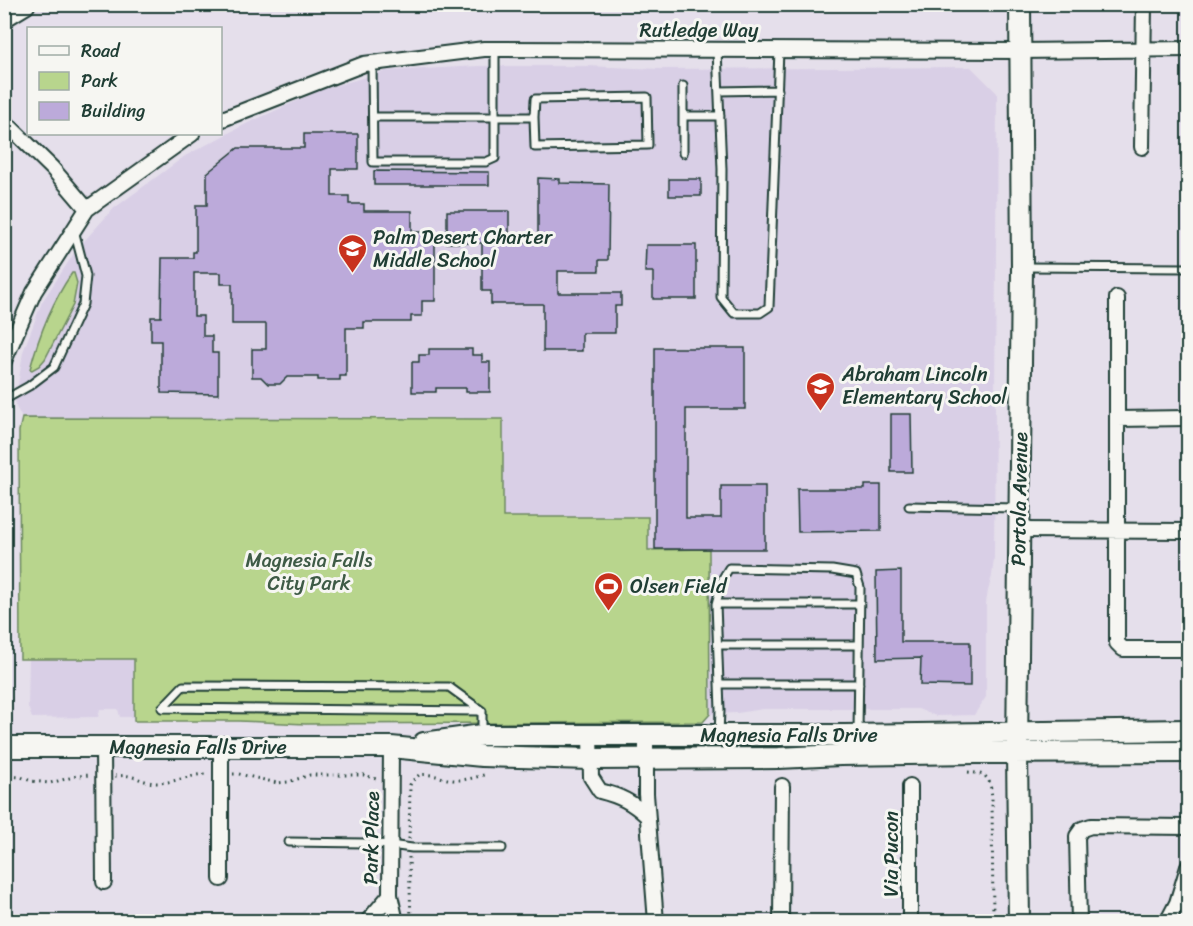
<svg xmlns="http://www.w3.org/2000/svg" width="1193" height="926" font-family="Sriracha,sans-serif">
  <style>
    .built { fill: #d9cfe6 }
    .green { fill: #b8d58d; stroke: #6c8960; stroke-width: 1.5 }
    .building { fill: #bcaada; stroke: #1f3d34; stroke-width: 1.5 }
    .lines { fill: none; stroke-linecap: round; stroke-linejoin: round }
    .lane-casing { stroke: #1f3d34; stroke-width: 11 }
    .street-casing { stroke: #1f3d34; stroke-width: 18 }
    .secondary-casing { stroke: #1f3d34; stroke-width: 24 }
    .path { stroke: #1f3d34; stroke-width: 3; stroke-dasharray: 1.5 4.5; stroke-linecap: butt }
    .lane { stroke: #f6f6f2; stroke-width: 7 }
    .street { stroke: #f6f6f2; stroke-width: 14 }
    .secondary { stroke: #f6f6f2; stroke-width: 20 }
    .labels { text-anchor: middle; stroke-width: 6; stroke-linejoin: round; paint-order: stroke }
    .street-label { font-size: 20px; fill: #1f3d34; stroke: #f6f6f2 }
    .poi-label { font-size: 20px; fill: #1f3d34; stroke: #f6f6f2; text-anchor: start }
    .park-label { font-size: 20px; fill: #3e5b46; stroke: #f6f6f2 }
  </style>
  <rect width="100%" height="100%" fill="#e5dfeb"/>
  <filter id="ink" filterUnits="userSpaceOnUse"><feTurbulence type="fractalNoise" baseFrequency=".0167" numOctaves="2"/><feDisplacementMap in="SourceGraphic" scale="12" xChannelSelector="R" yChannelSelector="G"/><feConvolveMatrix kernelMatrix="1 2 1 2 8 2 1 2 1" color-interpolation-filters="sRGB"/></filter>
  <g filter="url(#ink)">
    <path class="built" d="M479,66H586L660,69L971,67L997,93L994,557L992,576L988,591L986,603V697L974,715L936,716L918,709H763L737,713L710,714L709,549L647,550L648,518L502,517V419L22,418L15,405L23,352L42,302L77,249L113,209L185,156L246,124L321,90L386,71Z
      M29,659H134V717H120L118,709H100L98,717L32,718L28,707Z"/>
    <path class="green" d="M72,273H74L77,283L73,305L45,359L39,366L32,370L30,369C39,335 52,302 72,273Z
      M22,418L503,419V517H648V550L709,549L710,714L703,722L305,724L239,721H134V659H20L19,431Z"/>
    <path class="building" d="M304,134H358V169H332V196H349V204H364V211H412V232H435V301H422V316H411V322H364V328H346V376H340V380H318V377H287L280,384H268L261,377H252V349H266V324H232V284H221V273H194V316H203V336H212V353H218V394L161,393V341H151V317H161L162,258H193V252H196V205H207V173L238,148H304Z
      M374,171L489,172V185H374Z
      M538,178L560,179V183L609,184L608,260H599V271H558V293H621V306H615V333H582V351H543V304H491V291H482V243H447V211H509V242H538Z
      M669,179H701V196H669Z
      M646,245H696V299H653V272H645Z
      M655,348H745V409H686V518H721V486H765V549H655Z
      M429,349H472V355H482V362H490V392H466V388H436V392H412V362H419V355H429Z
      M891,414H911L912,472H891Z
      M865,485H881V531L798,532L797,489H865Z
      M901,571V642H970V686L920,685L921,658L877,659L876,572Z"/>
    <g class="lines">
      <defs>
        <path id="lane" d="M717,50L722,169L721,297L734,313H760L769,307L779,50
          M372,63L373,162H486L495,158V49
          M719,91L778,90
          M683,116H720
          M373,117H534L535,147L648,145L647,97L535,99L534,117
          M683,153V86
          M1024,267L1188,268
          M4,400L29,386L54,367L83,304L86,276L74,230
          M909,506L1017,508
          M716,604H859
          M718,645H859
          M719,684H859
          M162,708L482,711V733
          M162,708L183,686L449,687L482,711
          M719,734L720,710L716,604L723,578L729,568L832,570L856,574L860,587L858,732
          M289,842L365,843L390,845L412,848H502"/>
        <path id="street" d="M4,20L27,6
          M220,120L364,64L484,49L1020,51L1188,49
          M4,121L52,168L87,209
          M1142,147L1144,4
          M1117,298V643L1123,649H1188
          M4,361L34,292L87,209L192,134
          M1117,419L1188,418
          M1019,530L1188,531
          M590,735L591,777L600,791C620,796 632,802 647,816
          M646,735V794L656,922
          M221,746V879
          M103,747L104,882
          M910,786V922
          M390,895L396,922
          M1177,903L1188,867
          M367,922L390,895L391,747
          M781,922L782,786
          M1079,922L1077,836L1082,829L1091,826L1188,827
          M1167,922L1177,903H1188"/>
        <path id="secondary" d="M424,743L482,735H845L1188,730
          M4,747H391L482,756L590,759L779,758L840,755L976,753L1188,752
          M1019,922L1017,753L1022,267L1020,4"/>
      </defs>
      <use href="#lane" class="lane-casing"/>
      <use href="#street" class="street-casing"/>
      <use href="#secondary" class="secondary-casing"/>
      <path class="path" d="M968,772C989,774 990,778 992,798L993,922
        M233,774H239L277,783L288,782L310,775H364L376,779
        M4,776L21,777L31,781L50,783L77,776L91,775
        M115,776C120,776 125,775 129,776C139,778 146,783 157,783C174,783 191,774 208,774
        M409,839L410,785L412,781L419,775C434,773 439,778 453,780C465,781 476,777 487,774
        M409,857L411,920"/>
      <use href="#lane" class="lane"/>
      <use href="#street" class="street"/>
      <use href="#secondary" class="secondary"/>
    </g>
  </g>
  <defs>
    <symbol id="school-pin" viewBox="-11 -11 22 30"><path d="M0 17L-7.5 6A9.5 9.5 0 1 1 7.5 6Z" fill="#c8321e" stroke="#f6f6f2"/><path d="M0-5L7-2L0 1L-7-2ZM-4 1L0 2.5L4 1V4Q0 6-4 4Z" fill="#fff"/></symbol>
    <symbol id="stadium-pin" viewBox="-11 -11 22 30"><path d="M0 17L-7.5 6A9.5 9.5 0 1 1 7.5 6Z" fill="#c8321e" stroke="#f6f6f2"/><path d="M0-5a6.5 5 0 1 0 0 10a6.5 5 0 1 0 0-10ZM-3.5-1.8h7v3.6h-7Z" fill="#fff"/></symbol>
  </defs>
  <g fill-rule="evenodd">
    <use href="#school-pin" x="336" y="232" width="33" height="45"/>
    <use href="#school-pin" x="804" y="370" width="33" height="45"/>
    <use href="#stadium-pin" x="592" y="570" width="33" height="45"/>
  </g>
  <g class="labels">
    <g class="street-label">
      <text x="699" y="37">Rutledge Way</text>
      <text transform="translate(1019 499) rotate(-89)" y="7">Portola Avenue</text>
      <text x="789" y="742">Magnesia Falls Drive</text>
      <text x="198" y="754">Magnesia Falls Drive</text>
      <text transform="translate(371 838) rotate(-89)" y="7">Park Place</text>
      <text transform="translate(891 854) rotate(-90)" y="7">Via Pucon</text>
    </g>
    <g class="poi-label">
      <text x="373" y="244">Palm Desert Charter<tspan x="373" dy="23">Middle School</tspan></text>
      <text x="842" y="381">Abraham Lincoln<tspan x="842" dy="23">Elementary School</tspan></text>
      <text x="630" y="593">Olsen Field</text>
    </g>
    <g class="park-label">
      <text x="309" y="567">Magnesia Falls<tspan x="309" dy="23">City Park</tspan></text>
    </g>
  </g>
  <rect width="1193" height="926" fill="none" stroke="#f6f6f2" stroke-width="24"/>
  <rect x="12" y="12" width="1169" height="902" fill="none" stroke="#1f3d34" stroke-width="2" filter="url(#ink)"/>
  <rect x="27" y="27" width="195" height="108" fill="#f6f6f2" stroke="#a0aca6" stroke-width="1.5"/>
  <rect x="39" y="46" width="30" height="9" fill="#f6f6f2" stroke="#a0aca6" stroke-width="1.5"/>
  <text x="81" y="57" font-size="18" fill="#1f3d34">Road</text>
  <rect x="39" y="72" width="30" height="18" fill="#b8d58d" stroke="#a0aca6" stroke-width="1.5"/>
  <text x="81" y="87" font-size="18" fill="#1f3d34">Park</text>
  <rect x="39" y="102" width="30" height="18" fill="#bcaada" stroke="#a0aca6" stroke-width="1.5"/>
  <text x="81" y="117" font-size="18" fill="#1f3d34">Building</text>
</svg>
